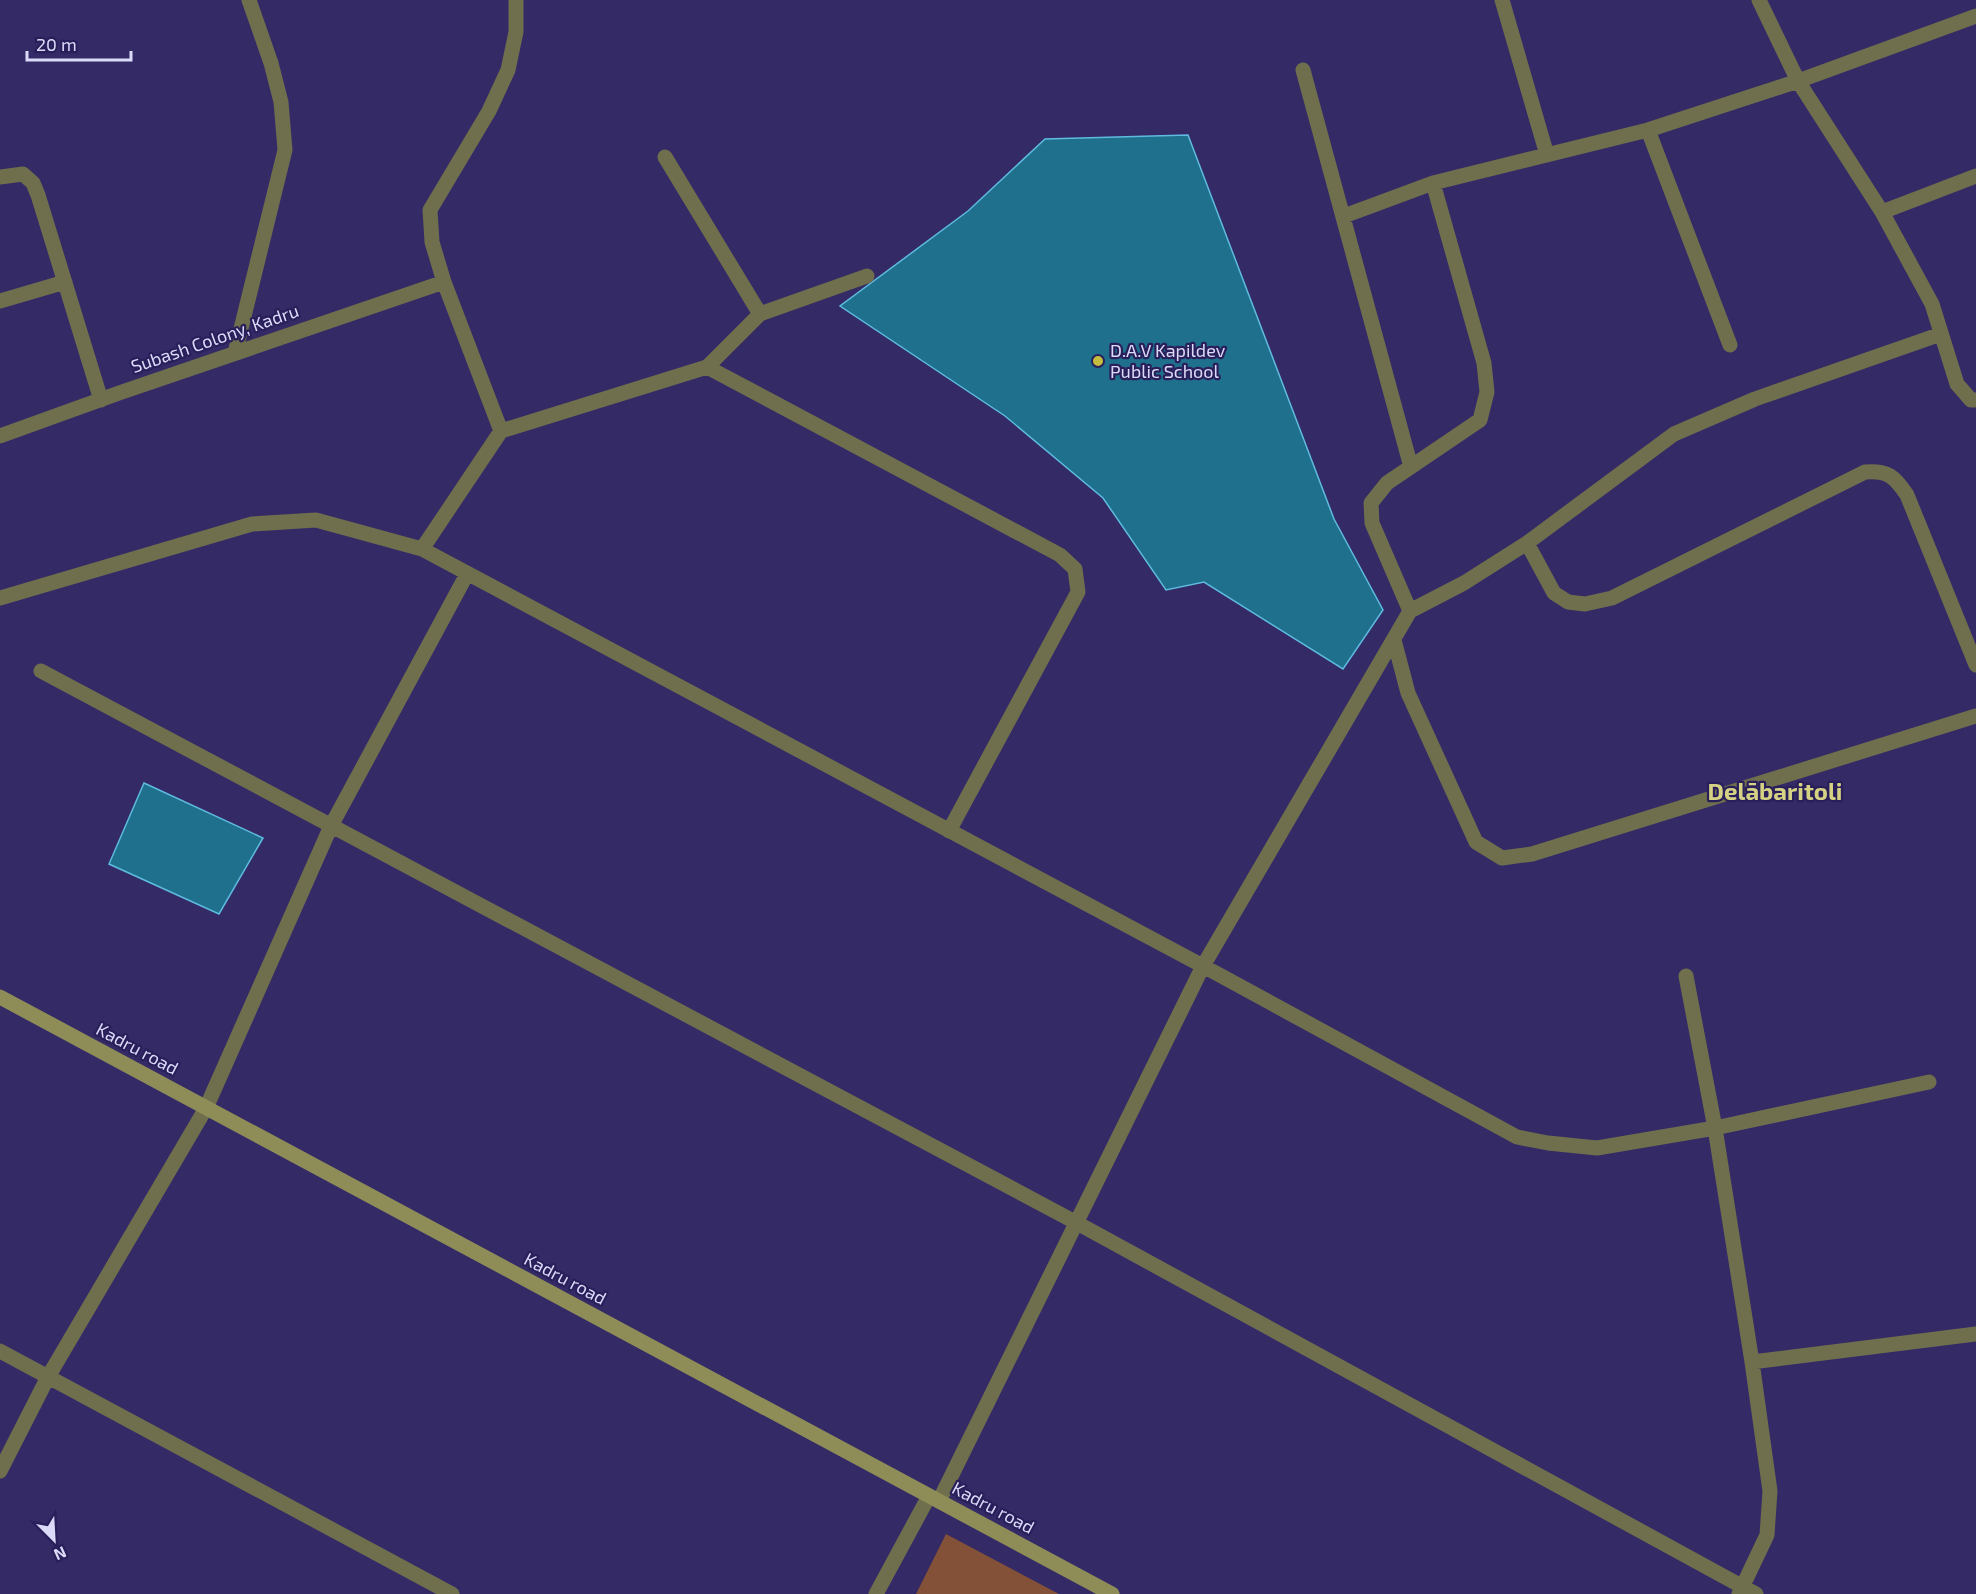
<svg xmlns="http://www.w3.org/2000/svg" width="1976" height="1594" font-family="'Exo 2',sans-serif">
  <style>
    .green { fill: #835038 }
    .building { fill: #1f708c; stroke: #5fbbdf; stroke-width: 1.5 }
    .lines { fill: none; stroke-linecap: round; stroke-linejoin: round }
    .minor { stroke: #6f6e4d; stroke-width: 15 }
    .secondary { stroke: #8f8d57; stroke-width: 15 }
    .poi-dot { fill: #c4bd3e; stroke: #291f5a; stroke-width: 2 }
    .labels { text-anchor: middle; stroke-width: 4.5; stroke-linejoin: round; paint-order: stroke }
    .street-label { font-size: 18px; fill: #dbdbf9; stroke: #291f5a }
    .poi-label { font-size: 18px; fill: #dbdbf9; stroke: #291f5a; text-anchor: start }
    .district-label { font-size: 24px; font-weight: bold; fill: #d6d284; stroke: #291f5a }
  </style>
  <rect width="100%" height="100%" fill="#332a66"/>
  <path class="green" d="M946,1534L1059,1594H916Z"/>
  <path class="building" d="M1188,135L1334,519L1383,610L1343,669L1204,582L1166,590L1103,498L1005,416L840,306L968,211L1045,139Z
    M144,783L263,838L219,914L109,864Z"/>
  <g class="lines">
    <path class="minor" d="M1502,0L1547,155
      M1759,0L1798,81L1882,212L1932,304L1957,384L1971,400H1976
      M1303,70L1411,467
      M1648,130L1730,345
      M665,157L760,314
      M0,177L23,174L33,183L38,195L101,400
      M1882,212L1976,176
      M1344,216L1433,183L1648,130L1798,81L1976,16
      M867,276L760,314L707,367L501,431L422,549L1203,966L1517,1137L1548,1143L1597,1148L1715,1128L1929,1082
      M0,301L65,282
      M235,353L285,150L281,102L271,63L249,0
      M707,367L1060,555L1075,569L1078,592L949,831
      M501,431L444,282L432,242L430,210L489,111L508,70L516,32V0
      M0,436L119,393L444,282
      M1527,543L1554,593L1568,602L1585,604L1612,598L1865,472C1888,470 1895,477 1907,495L1976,665
      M0,598L252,524L316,520L422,549
      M1410,611L1372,523L1371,503L1387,483L1480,420L1487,392L1484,363L1433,183
      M1394,640L1408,693L1476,842L1502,858L1532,854L1976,716
      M41,671L1077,1223L1756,1594
      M1686,976L1715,1128L1752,1362L1770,1491L1767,1535L1739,1594
      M0,1351L452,1594
      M1752,1362L1976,1334
      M0,1471L48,1377L206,1108L331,826L467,574
      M939,1501L1203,966L1410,611L1464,583L1527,543L1674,434L1755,399L1941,334
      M876,1594L929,1496"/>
    <path class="secondary" d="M0,997L1112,1594"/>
  </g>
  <circle class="poi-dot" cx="1098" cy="361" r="6"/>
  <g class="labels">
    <g class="street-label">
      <text transform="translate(215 339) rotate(-19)" y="6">Subash Colony, Kadru</text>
      <text transform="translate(137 1049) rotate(28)" y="6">Kadru road</text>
      <text transform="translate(565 1279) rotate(28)" y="6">Kadru road</text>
      <text transform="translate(993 1508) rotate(28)" y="6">Kadru road</text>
    </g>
    <g class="poi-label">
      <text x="1110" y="357">D.A.V Kapildev<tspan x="1110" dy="21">Public School</tspan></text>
    </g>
    <g class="district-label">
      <text x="1775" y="800">Delābaritoli</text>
    </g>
  </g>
  <g transform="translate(54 1540) rotate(156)" stroke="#291f5a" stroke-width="4.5" paint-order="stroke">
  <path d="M0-4.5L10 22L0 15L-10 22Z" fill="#dbdbf9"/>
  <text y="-9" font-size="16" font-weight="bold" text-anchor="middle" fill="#dbdbf9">N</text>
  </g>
  <path d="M27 51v9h104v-9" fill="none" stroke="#dbdbf9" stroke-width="3"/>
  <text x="36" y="51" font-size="18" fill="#dbdbf9" stroke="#291f5a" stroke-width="4.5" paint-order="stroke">20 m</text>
</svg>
